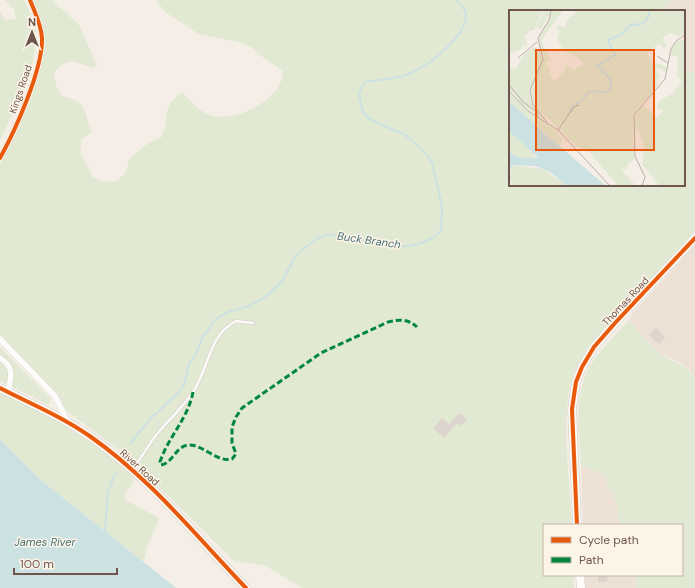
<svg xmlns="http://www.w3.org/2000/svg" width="695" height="588" font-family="'DM Sans',sans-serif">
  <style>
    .residential { fill: #ede1d5 }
    .green { fill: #e1e9d3 }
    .water { fill: #cbe1e2 }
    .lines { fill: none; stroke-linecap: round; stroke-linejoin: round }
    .stream { stroke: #cbe1e2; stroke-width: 2 }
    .building { fill: #ddd4cd }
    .lane-casing { stroke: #d1cac4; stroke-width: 3.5 }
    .street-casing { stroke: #d1cac4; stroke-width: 6 }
    .secondary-casing { stroke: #d3cbc4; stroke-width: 9 }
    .lane { stroke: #fdfcfb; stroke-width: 2.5 }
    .street { stroke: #fdfcfb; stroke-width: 5.5 }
    .secondary { stroke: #fdfcfb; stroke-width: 8 }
    .quiet { stroke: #00873e; stroke-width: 3; stroke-dasharray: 6 3; stroke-linecap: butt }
    .cycleway-casing { stroke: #fdf4e8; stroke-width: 6 }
    .cycleway { stroke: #e8590c; stroke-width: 4 }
    .labels { text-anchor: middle; stroke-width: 3; stroke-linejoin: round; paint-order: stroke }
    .street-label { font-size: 10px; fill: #6e564c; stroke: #fdf4e8 }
    .water-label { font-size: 11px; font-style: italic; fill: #457379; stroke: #fdf4e8 }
    .inset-river { fill: none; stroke: #cbe1e2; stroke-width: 2 }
    .inset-road { fill: none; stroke: #beb1a9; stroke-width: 1 }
    .view { fill: #e8590c; fill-opacity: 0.15; stroke: #e8590c; stroke-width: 2 }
    .inset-edge { fill: none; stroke: #6e564c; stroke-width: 2 }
  </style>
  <rect width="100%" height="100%" fill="#f4eee7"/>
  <path class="residential" d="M672,0H695V73L684,71V11H663Z
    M695,245V378L691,371L677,361L659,353L629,320L632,314Z
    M581,464L603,474L617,505L619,525H583Z
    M585,575H635L636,588H585Z"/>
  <path class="green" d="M4,0H24C28,9 35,22 36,32C38,67 14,109 0,141V11L5,20L16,19L14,9Z
    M33,0H52L79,25L97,65L93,68C74,62 70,56 54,72L56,85L62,96C86,101 85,111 91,132L81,140V154L93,177L104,182L117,181L126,172L129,159L150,142L162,137C170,115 161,108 182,92C191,101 198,111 210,115C232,123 270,104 280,84C282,80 282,75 283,71L261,56L251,47L239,42L199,34L165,12L156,0H672L663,11H510V185H684V71L695,73V231L590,344C583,356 575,368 571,382C561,422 570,483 572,525H544V575H574V588H302L264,565L234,561L129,457L67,411L57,394L0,335V164L19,127L44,54V30Z
    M629,320C639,330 648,344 659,353C672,362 686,364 695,378V588H636L635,575H682V525H619L617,505L603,475L581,464C578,428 572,388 596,357C606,344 618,332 629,320Z
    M0,347L51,399L49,405L0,381Z
    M0,391C48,416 95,440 134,478L132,485L124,496L127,501L159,518L147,547L144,562L42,481L0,439Z"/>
  <path class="water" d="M0,439L42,481L176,588H0Z"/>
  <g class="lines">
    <path class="stream" d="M130,444L148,421L181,390L186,378L189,364L196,354L202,338L216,319L228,312L249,306L265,297L281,283L296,255L316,239L326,235L345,236L395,246H409L422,243L434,237L441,230L442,206L432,162L421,148L405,135L369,119L363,112L359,95L361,88L365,82C380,79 397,80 411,73C428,66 468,35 466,15C466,9 460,4 456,0
      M103,533L105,531L108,492L115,474"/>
  </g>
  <path class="building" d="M656,328L665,337L659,344L649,335Z
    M459,413L467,419L461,426L457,423L444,438L433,428L442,418L449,424Z
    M598,575H608L607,582H598Z"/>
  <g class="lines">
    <defs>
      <path id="lane" d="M132,469C142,458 148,445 157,434C169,420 182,408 193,392C209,369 208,335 236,321L253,323"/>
      <path id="street" d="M0,158C15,131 43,69 42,38C41,24 35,13 30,0
        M0,339L55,396L68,422
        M0,358C15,368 11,376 8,392"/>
      <path id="secondary" d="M0,388C31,404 63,417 91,437C151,479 196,536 246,588
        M577,525L572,409L576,382L582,367L594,347L615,323L695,238
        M580,575L581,588"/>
    </defs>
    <use href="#lane" class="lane-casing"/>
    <use href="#street" class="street-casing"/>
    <use href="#secondary" class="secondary-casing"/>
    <use href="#lane" class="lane"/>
    <use href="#street" class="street"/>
    <use href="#secondary" class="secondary"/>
    <path class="quiet" d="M193,392C188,419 168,437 160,462L161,465C173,463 175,447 188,445C203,444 217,463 232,459L236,454L232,443V427L236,417L242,408L321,353L388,322C400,319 408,319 417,327"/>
    <defs>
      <path id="cycleway" d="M0,158C15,131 43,69 42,38C41,24 35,13 30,0
        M0,388C31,404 63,417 91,437C151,479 196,536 246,588
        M577,525L572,409L576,382L582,367L594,347L615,323L695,238"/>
    </defs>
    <use href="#cycleway" class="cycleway-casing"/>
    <use href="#cycleway" class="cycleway"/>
  </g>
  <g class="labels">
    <g class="street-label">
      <text transform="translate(20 89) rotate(-71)" y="4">Kings Road</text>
      <text transform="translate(625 301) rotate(-47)" y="4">Thomas Road</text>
      <text transform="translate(140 467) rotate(42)" y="4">River Road</text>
    </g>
    <g class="water-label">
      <text transform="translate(369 240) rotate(8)" y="4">Buck Branch</text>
      <text x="45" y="546">James River</text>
    </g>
  </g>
  <g transform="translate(509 10)">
    <rect width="176" height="176" fill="#f4eee7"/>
    <path d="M0,0H34L25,20L20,21L18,25L15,24L19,37L14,35L11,40L2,43L0,49ZM36,0L41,2L32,19L27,17ZM42,0H54L32,31L43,51L36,52L41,58V66L45,71L54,63L58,56L65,60L75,54L70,48L54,40L48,28L51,20L47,18L50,15L55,18L57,11L69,0H176V24L171,26L161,23L153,29L158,37L156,39L150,33L139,43L141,51L158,57L157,63L150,58H146L151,67L146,72L149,75L124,105L125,150L119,154L118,159H112L127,176H110L79,141L67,136L25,95L22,77L35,47L29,28L40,10ZM173,29L176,33V176H151L133,154L135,138L130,121L126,119L125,108L134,95L148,107L155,100L148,99L151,90L163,84L173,70L168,66L169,49L167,45L161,46L165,34ZM29,36L33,49L20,80L22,92L35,109L20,101L0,79V57L7,59L14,46L24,37L30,43ZM0,82L18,101L50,122L49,125L54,128L51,136L5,96L0,91ZM0,121L13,132L30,149L14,148L0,143ZM3,155L34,159L58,176H6L0,170Z" fill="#e1e9d3"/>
    <path d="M0,91L34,122L97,176H58L41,162L27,156L3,155L0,161V143L14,148H30L0,121Z" fill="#cbe1e2"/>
    <path class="inset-river" d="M59,105L64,95L72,91L81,81L97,82L102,79L101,68L88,56L106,45L99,30L112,25L121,15L133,14L140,6V0"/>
    <path class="inset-road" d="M148,46L159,53M9,48L28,32M0,75L14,92L28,102V107M0,81L19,101L49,120L101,176M38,112L24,95L21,80L34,49L29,28L40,10L42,0M49,120L65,97L70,95M133,176L136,167L126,146L125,105L156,69L162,39L167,31L176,25"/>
    <path class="view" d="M27,40H145V140H27Z"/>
    <rect width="176" height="176" class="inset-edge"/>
  </g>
  <rect x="543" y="524" width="140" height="52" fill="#fdf4e8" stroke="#c4b5aa"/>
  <rect x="551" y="537" width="20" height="6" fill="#e8590c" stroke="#c4b5aa"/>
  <text x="579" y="544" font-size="12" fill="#6e564c">Cycle path</text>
  <rect x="551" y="557" width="20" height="6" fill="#00873e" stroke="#c4b5aa"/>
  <text x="579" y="564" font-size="12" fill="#6e564c">Path</text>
  <g transform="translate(32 32)" stroke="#fdf4e8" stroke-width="3" paint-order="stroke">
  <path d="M0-3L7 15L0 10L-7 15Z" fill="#6e564c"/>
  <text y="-6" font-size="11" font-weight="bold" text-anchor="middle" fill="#6e564c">N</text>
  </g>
  <path d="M14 568v6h103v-6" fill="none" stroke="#6e564c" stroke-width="2"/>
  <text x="20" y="568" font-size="12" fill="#6e564c" stroke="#fdf4e8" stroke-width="3" paint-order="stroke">100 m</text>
</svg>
